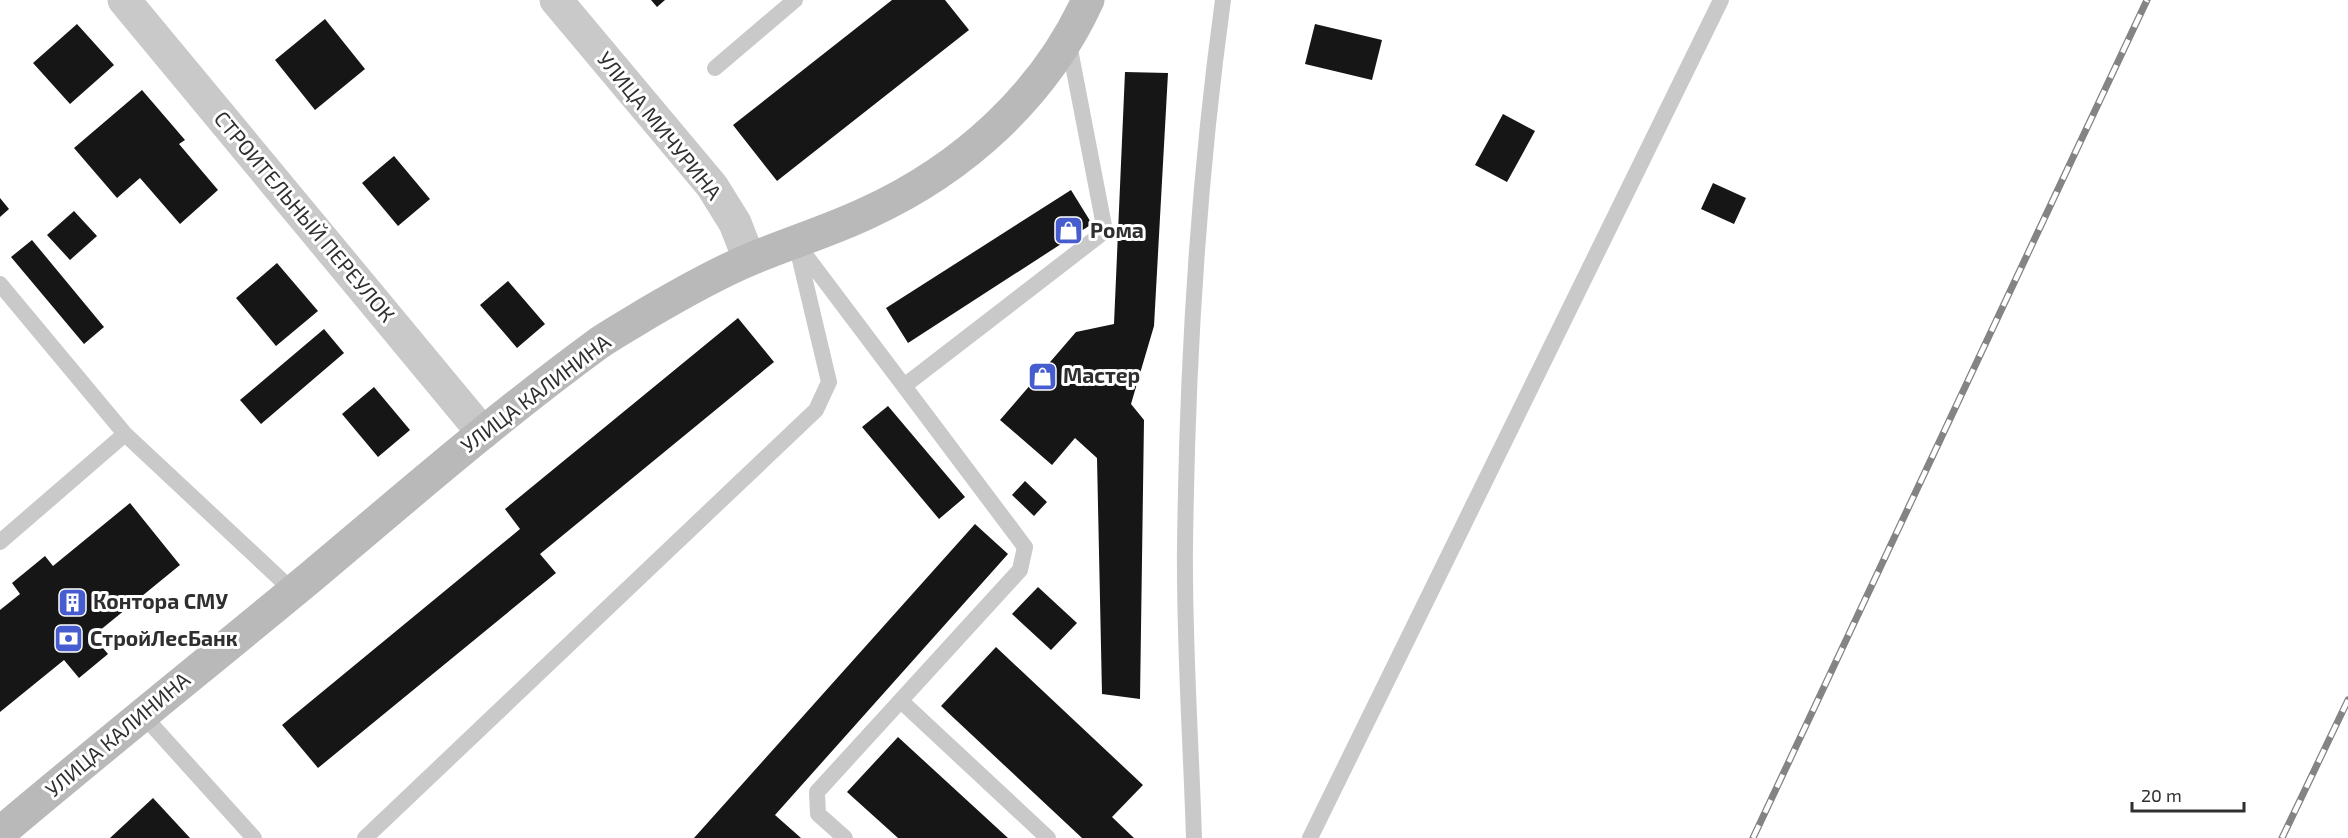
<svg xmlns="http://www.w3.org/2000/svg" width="2348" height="838" font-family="'Exo 2',sans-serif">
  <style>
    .building { fill: #161616 }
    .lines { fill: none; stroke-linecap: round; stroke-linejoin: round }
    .lane { stroke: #c9c9c9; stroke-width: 16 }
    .street { stroke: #c9c9c9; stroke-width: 33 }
    .secondary { stroke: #b9b9b9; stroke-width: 33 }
    .rail-casing { stroke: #848484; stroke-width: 7 }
    .rail { stroke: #fff; stroke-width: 4.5; stroke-dasharray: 14; stroke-linecap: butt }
    .labels { text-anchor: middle; stroke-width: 6; stroke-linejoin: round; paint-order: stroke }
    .street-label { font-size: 21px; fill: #2f2f2f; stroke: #fff }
    .poi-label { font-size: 21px; font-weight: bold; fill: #2f2f2f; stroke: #fff; text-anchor: start }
  </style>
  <rect width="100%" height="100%" fill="#fff"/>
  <path class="building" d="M651,0H665L657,7Z
    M892,0H945L969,30L777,181L733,125Z
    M325,19L365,69L315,110L275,60Z
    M77,24L114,65L70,104L33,63Z
    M1315,24L1382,40L1372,80L1305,64Z
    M1125,72L1168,73L1154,326L1131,404L1144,420L1140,699L1102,694L1097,458L1075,438L1052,465L1000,420L1076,332L1114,324Z
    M142,90L185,140L179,144L218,190L180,224L140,178L117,198L74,148Z
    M1503,114L1535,131L1507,182L1475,165Z
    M394,156L430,199L398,226L362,183Z
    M1713,183L1746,198L1734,224L1701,209Z
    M1071,190L1092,224L908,343L886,308Z
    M0,198L9,209L0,217Z
    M74,211L97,236L70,260L47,235Z
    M32,240L104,327L84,344L11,257Z
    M277,263L318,311L276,346L236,298Z
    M508,281L545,324L517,348L480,305Z
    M738,318L774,362L540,554L556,573L318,768L282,725L520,529L505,509Z
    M324,329L344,353L261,424L240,400Z
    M374,387L410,430L378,457L342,414Z
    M888,406L965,497L939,519L862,427Z
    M1025,481L1047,502L1034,516L1012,495Z
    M130,503L180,565L93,636L108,654L79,678L64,660L0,712V610L20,594L12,583L45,556L53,566Z
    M975,524L1008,554L775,815L801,838H694Z
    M1038,587L1077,623L1051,650L1012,614Z
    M996,647L1143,785L1112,817L1134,838H1082L941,706Z
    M898,737L1008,838H898L847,792Z
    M153,798L190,838H110Z"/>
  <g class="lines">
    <path class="lane" d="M715,68L795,0
      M800,248L904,386L1105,231L1068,39
      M0,284L125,434L293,591
      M0,542L125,434
      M901,701L1048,838
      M142,714L254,838
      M365,838L816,410L829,382L796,243
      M845,838L818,814L817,792L1020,570L1025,547L904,386
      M1194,838C1191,742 1184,643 1185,548C1187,365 1198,181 1223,0
      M1310,838L1721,0"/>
    <path class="street" d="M124,0L483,433
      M556,0L712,186L735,223L749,259"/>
    <path class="secondary" d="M0,833C103,746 208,662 312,576C406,497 499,416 599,343C614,333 630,324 646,314C680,294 715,274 751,259C789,243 829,231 867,213C963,169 1044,96 1088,0"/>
    <defs>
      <path id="rail" d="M1753,838L2147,0
        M2282,838L2348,700"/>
    </defs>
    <use href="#rail" class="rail-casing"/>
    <use href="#rail" class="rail"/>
  </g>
  <defs>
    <symbol id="shop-square" viewBox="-11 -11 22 22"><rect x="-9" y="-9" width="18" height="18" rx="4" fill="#475ccf" stroke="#fff"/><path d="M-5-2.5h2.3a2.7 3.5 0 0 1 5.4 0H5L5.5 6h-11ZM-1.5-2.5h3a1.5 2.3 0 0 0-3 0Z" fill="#fff"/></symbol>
    <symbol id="building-square" viewBox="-11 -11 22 22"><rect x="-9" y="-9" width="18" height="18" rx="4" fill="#475ccf" stroke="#fff"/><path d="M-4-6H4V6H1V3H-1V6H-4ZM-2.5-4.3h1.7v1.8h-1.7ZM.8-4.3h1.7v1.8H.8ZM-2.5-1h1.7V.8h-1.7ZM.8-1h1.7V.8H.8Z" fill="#fff"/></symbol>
    <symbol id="bank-square" viewBox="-11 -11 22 22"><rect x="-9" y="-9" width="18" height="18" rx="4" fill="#475ccf" stroke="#fff"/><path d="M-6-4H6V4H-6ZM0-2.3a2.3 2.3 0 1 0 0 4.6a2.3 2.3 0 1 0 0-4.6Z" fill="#fff"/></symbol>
  </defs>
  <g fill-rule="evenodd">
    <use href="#shop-square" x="1052" y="214" width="33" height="33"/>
    <use href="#shop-square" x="1026" y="360" width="33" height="33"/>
    <use href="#building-square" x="56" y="586" width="33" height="33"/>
    <use href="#bank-square" x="52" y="622" width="33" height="33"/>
  </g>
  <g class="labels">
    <g class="street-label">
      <text transform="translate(659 126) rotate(51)" y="7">УЛИЦА МИЧУРИНА</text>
      <text transform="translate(304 217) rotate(50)" y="7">СТРОИТЕЛЬНЫЙ ПЕРЕУЛОК</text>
      <text transform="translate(536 394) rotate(-37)" y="7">УЛИЦА КАЛИНИНА</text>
      <text transform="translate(118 735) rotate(-40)" y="7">УЛИЦА КАЛИНИНА</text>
    </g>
    <g class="poi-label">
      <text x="1090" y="238">Рома</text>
      <text x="1063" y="383">Мастер</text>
      <text x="93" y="609">Контора СМУ</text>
      <text x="90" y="646">СтройЛесБанк</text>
    </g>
  </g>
  <path d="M2132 802v9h112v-9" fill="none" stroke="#2f2f2f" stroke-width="3"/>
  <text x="2141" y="802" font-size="18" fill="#2f2f2f" stroke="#ffffff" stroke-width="4.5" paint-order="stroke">20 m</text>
</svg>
